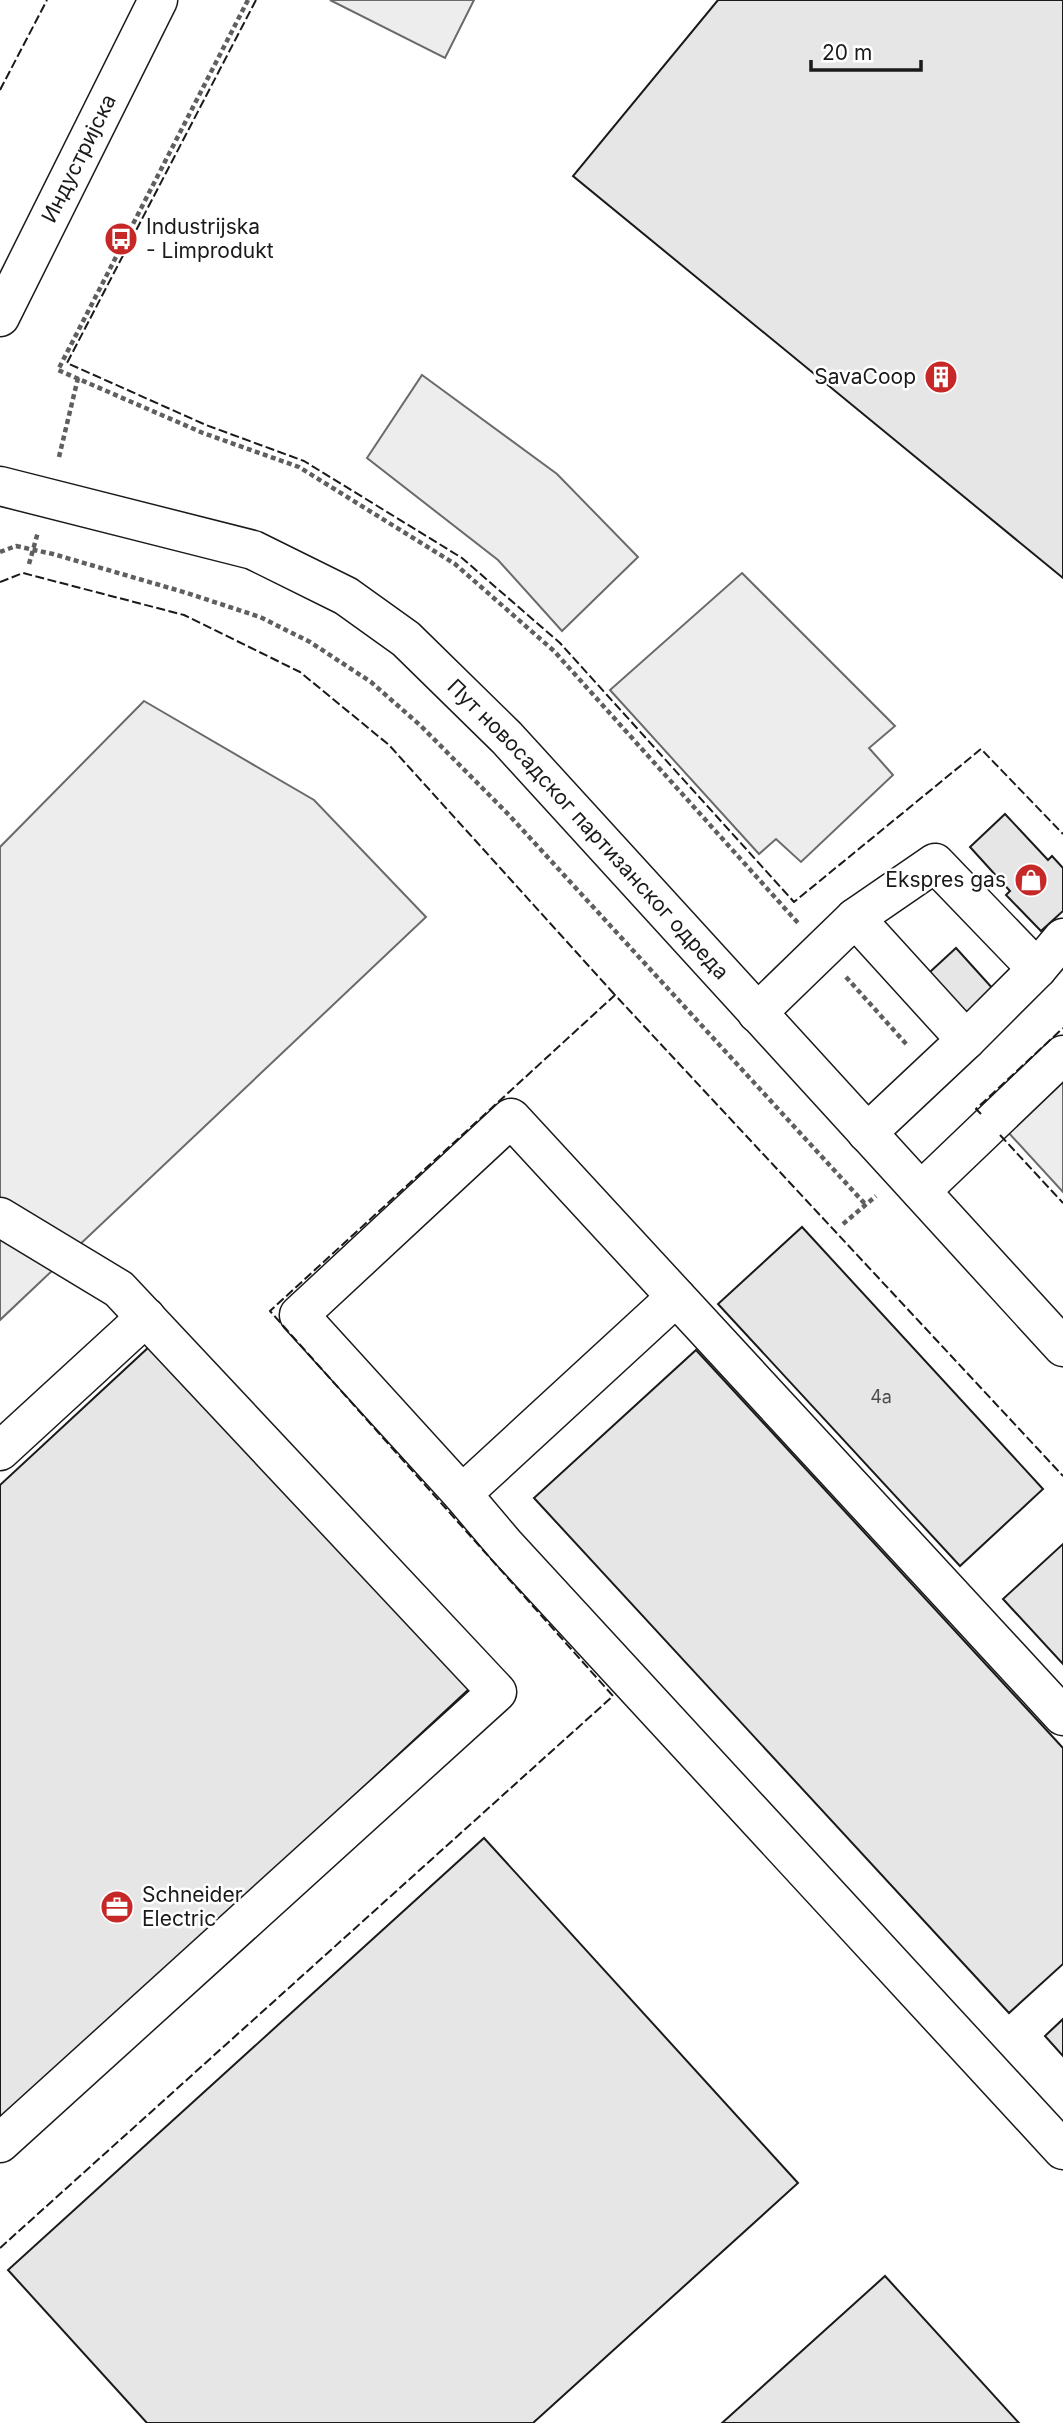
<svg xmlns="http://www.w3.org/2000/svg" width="1063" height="2423" font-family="Inter,sans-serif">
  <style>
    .built { fill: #ededed; stroke: #6a6a6a; stroke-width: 2 }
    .building { fill: #e6e6e6; stroke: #1a1a1a; stroke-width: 2 }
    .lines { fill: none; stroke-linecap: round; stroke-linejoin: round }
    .minor-casing { stroke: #1a1a1a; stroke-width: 41 }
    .path { stroke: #5f5f5f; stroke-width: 4.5; stroke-dasharray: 5 3.5; stroke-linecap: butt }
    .minor { stroke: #fff; stroke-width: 38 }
    .fence { stroke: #1a1a1a; stroke-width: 2; stroke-dasharray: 9 3.5; stroke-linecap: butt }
    .labels { text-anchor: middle; stroke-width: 5; stroke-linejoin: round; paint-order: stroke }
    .number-label { font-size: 18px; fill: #4d4d4d }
    .street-label { font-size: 21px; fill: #1a1a1a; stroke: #fff }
    .poi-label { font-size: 21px; fill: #1a1a1a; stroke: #fff; text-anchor: start }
  </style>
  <rect width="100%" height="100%" fill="#fff"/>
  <path class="built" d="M330,0H474L445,58Z
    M422,375L557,474L638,557L562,631L498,560L367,458Z
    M742,573L895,726L869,748L893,775L801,862L776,839L759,854L610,690Z
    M144,701L314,800L426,917L0,1320V847Z
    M1063,1038V1192L984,1106Z"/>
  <path class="building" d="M718,0H1063V578L573,176Z
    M1005,814L1048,860L1052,856L1063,868V911L1041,931L1006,895L1010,891L970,847Z
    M956,948L994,990L957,1023L919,982Z
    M802,1227L1043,1489L960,1566L718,1304Z
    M150,1346L469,1689L0,2125V1485Z
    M696,1350L1063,1748V1964L1009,2013L534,1498Z
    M1063,1544V1664L1003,1599Z
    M484,1838L798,2183L533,2423H147L8,2270Z
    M1063,2019V2056L1045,2036Z
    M885,2276L1019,2423H722Z"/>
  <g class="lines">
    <defs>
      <g id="minor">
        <path id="s1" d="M0,317L158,0"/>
        <path id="s2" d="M0,486L253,550L346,596L406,639L507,738L1063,1347"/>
        <path d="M855,918L935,863L1037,969"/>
        <path d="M757,1013L855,918L966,1040L867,1133"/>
        <path d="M966,1040L1037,969L1063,938"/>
        <path d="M921,1191L1063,1055"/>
        <path d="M0,1217L119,1289L497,1692L0,2143"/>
        <path d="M0,1451L146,1317"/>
        <path d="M462,1494L676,1297"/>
        <path d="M1063,1716L511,1118L299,1315L462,1494L506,1546L1063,2150"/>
      </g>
    </defs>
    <use href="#minor" class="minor-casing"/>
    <path class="path" d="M248,0L58,370L203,433L299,467L455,564L554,651L798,923
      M59,457L78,378
      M0,552L16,546L53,554L187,593L260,617L310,642L371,682L421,726L509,815L866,1205
      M29,564L38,532
      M846,977L908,1046
      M843,1224L876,1196"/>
    <use href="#minor" class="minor"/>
    <path class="fence" d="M256,0L67,363L206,425L304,461L462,558L560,643L794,902L981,749L1063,834
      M0,90L47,0
      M0,582L23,573L184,615L300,672L389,745L615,995
      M981,1114L976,1109L1063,1028
      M1000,1135L1063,1203
      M0,2248L613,1696L270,1311L615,995L1063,1476"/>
  </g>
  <defs>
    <symbol id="bus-disc" viewBox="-11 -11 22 22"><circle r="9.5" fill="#c62828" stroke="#fff"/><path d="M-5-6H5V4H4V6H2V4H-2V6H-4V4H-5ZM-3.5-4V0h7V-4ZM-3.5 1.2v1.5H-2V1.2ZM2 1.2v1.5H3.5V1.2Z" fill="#fff"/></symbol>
    <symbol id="building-disc" viewBox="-11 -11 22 22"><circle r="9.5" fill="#c62828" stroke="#fff"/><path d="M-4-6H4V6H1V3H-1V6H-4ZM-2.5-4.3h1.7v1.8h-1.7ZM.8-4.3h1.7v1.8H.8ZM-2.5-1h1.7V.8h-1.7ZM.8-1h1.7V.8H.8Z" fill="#fff"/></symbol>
    <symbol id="shop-disc" viewBox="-11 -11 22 22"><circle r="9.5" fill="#c62828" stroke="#fff"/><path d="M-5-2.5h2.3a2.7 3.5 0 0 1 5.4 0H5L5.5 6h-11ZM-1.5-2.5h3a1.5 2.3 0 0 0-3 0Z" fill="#fff"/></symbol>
    <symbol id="office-disc" viewBox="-11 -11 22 22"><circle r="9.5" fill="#c62828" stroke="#fff"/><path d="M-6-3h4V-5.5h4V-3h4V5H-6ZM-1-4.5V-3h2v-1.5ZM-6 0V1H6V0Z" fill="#fff"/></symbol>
  </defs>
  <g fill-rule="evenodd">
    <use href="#bus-disc" x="102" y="220" width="38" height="38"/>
    <use href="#building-disc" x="922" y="358" width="38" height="38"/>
    <use href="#shop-disc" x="1012" y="861" width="38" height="38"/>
    <use href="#office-disc" x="98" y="1888" width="38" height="38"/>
  </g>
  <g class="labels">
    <g class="number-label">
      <text x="881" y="1403">4a</text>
    </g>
    <g class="street-label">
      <text dy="7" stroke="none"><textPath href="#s1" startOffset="177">Индустријска</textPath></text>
      <text dy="7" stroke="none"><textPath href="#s2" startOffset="702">Пут новосадског партизанског одреда</textPath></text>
    </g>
    <g class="poi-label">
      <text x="146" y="234">Industrijska<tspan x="146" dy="24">- Limprodukt</tspan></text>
      <text x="916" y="384" text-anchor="end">SavaCoop</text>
      <text x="1006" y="887" text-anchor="end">Ekspres gas</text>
      <text x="142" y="1902">Schneider<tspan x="142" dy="24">Electric</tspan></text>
    </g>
  </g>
  <path d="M811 60v10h110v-10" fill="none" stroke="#1a1a1a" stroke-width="3.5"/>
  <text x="822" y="60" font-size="21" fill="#1a1a1a" stroke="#ffffff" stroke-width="5" paint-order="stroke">20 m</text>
</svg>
